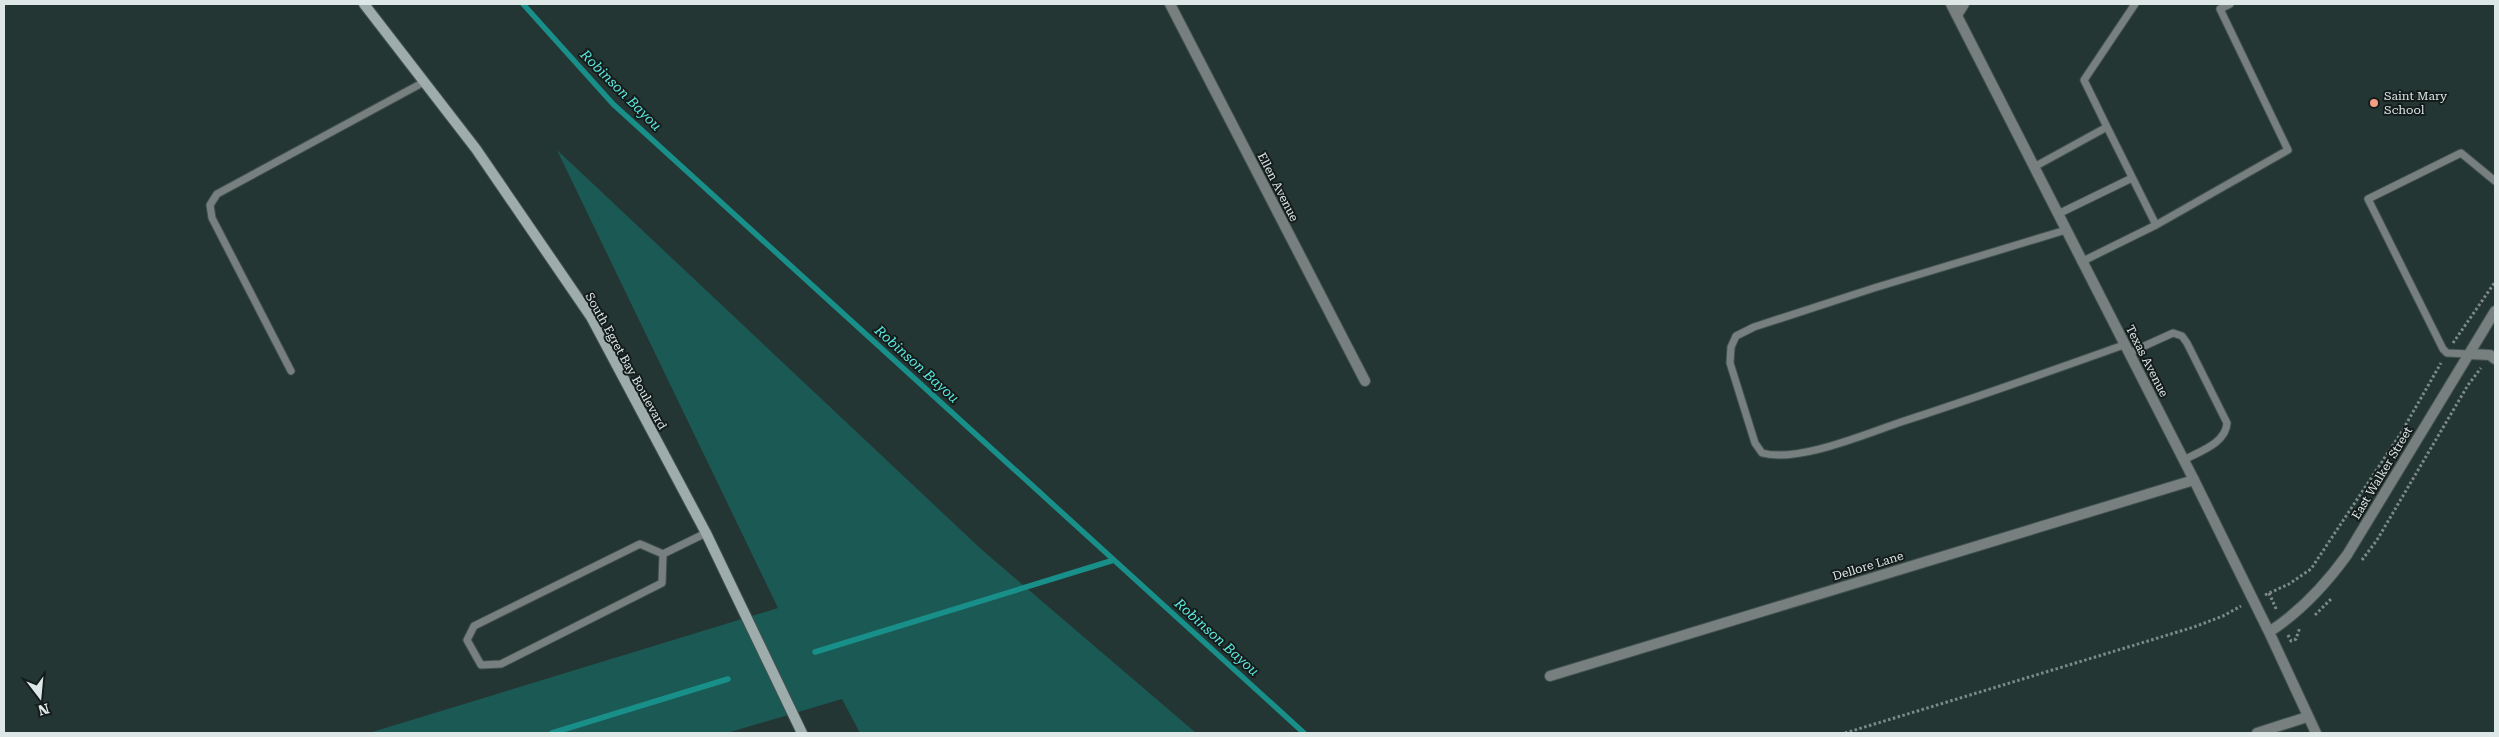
<svg xmlns="http://www.w3.org/2000/svg" width="2499" height="737" font-family="'Roboto Serif',serif">
  <style>
    .green { fill: #1b5954 }
    .lines { fill: none; stroke-linecap: round; stroke-linejoin: round }
    .stream { stroke: #189089; stroke-width: 5.5 }
    .service-casing { stroke: #425250; stroke-width: 9 }
    .minor-casing { stroke: #425250; stroke-width: 12 }
    .tertiary-casing { stroke: #425250; stroke-width: 12 }
    .secondary-casing { stroke: #425250; stroke-width: 12 }
    .path { stroke: #7c8a88; stroke-width: 3; stroke-dasharray: 2.5 2.5; stroke-linecap: butt }
    .service { stroke: #77807f; stroke-width: 7 }
    .minor { stroke: #77807f; stroke-width: 10 }
    .tertiary { stroke: #77807f; stroke-width: 10 }
    .secondary { stroke: #9eadab; stroke-width: 10 }
    .poi-dot { fill: #f49e87; stroke: #141c1b; stroke-width: 2 }
    .labels { text-anchor: middle; stroke-width: 4; stroke-linejoin: round; paint-order: stroke }
    .poi-label { font-size: 12px; fill: #dde8e6; stroke: #141c1b; text-anchor: start }
    .street-label { font-size: 12px; fill: #dde8e6; stroke: #141c1b }
    .water-label { font-size: 14px; font-style: italic; fill: #5ceadf; stroke: #141c1b }
  </style>
  <rect width="100%" height="100%" fill="#243634"/>
  <path class="green" d="M557,150L981,549L1196,733H860L842,699L727,733H369L778,608Z"/>
  <g class="lines">
    <path class="stream" d="M523,4L613,104L1304,733
      M815,652L1114,560
      M552,733L728,679"/>
    <defs>
      <path id="service" d="M2034,167L2107,127L2084,80L2135,4
        M2058,214L2132,178
        M2156,225L2288,150L2220,9L2230,4
        M2066,230L1874,288L1754,327L1736,336L1731,347L1730,363L1755,443L1762,453C1798,463 1865,434 1901,422C1976,398 2050,371 2124,345
        M2081,262L2156,225L2107,127
        M2129,353L2173,333L2182,336L2187,343L2227,423C2226,443 2200,451 2184,460
        M2469,354L2447,353L2443,349L2368,199L2461,153L2495,181
        M291,371L212,218L210,205L217,194L424,82
        M663,554L662,583L501,664L481,665L467,640L474,626L640,544L663,554L706,533"/>
      <path id="minor" d="M1170,4L1365,381
        M1957,15L1964,4
        M2469,354L2490,355L2495,359
        M1550,676L2194,480
        M2257,733L2307,717"/>
      <path id="tertiary" d="M1951,4L2194,480L2269,632L2316,733
        M2269,632C2300,612 2326,584 2347,555L2495,311"/>
      <path id="secondary" d="M364,4L476,149L591,317L706,533L802,733"/>
    </defs>
    <use href="#service" class="service-casing"/>
    <use href="#minor" class="minor-casing"/>
    <use href="#tertiary" class="tertiary-casing"/>
    <use href="#secondary" class="secondary-casing"/>
    <path class="path" d="M2453,343L2495,282
      M2362,560L2377,540L2468,385L2481,368
      M2269,593L2277,611
      M2265,595L2289,584L2311,569L2401,433L2441,363
      M2315,615L2332,598
      M2288,635L2291,641L2296,639L2300,627
      M1845,733L2194,627L2223,616L2241,606"/>
    <use href="#service" class="service"/>
    <use href="#minor" class="minor"/>
    <use href="#tertiary" class="tertiary"/>
    <use href="#secondary" class="secondary"/>
  </g>
  <circle class="poi-dot" cx="2374" cy="103" r="5"/>
  <g class="labels">
    <g class="poi-label">
      <text x="2384" y="100">Saint Mary<tspan x="2384" dy="14">School</tspan></text>
    </g>
    <g class="street-label">
      <text transform="translate(1278 187) rotate(63)" y="4">Ellen Avenue</text>
      <text transform="translate(626 361) rotate(61)" y="4">South Egret Bay Boulevard</text>
      <text transform="translate(2147 361) rotate(63)" y="4">Texas Avenue</text>
      <text transform="translate(2382 473) rotate(-59)" y="4">East Walker Street</text>
      <text transform="translate(1868 566) rotate(-17)" y="4">Dellore Lane</text>
    </g>
    <g class="water-label">
      <text transform="translate(621 90) rotate(45)" y="5">Robinson Bayou</text>
      <text transform="translate(917 364) rotate(42)" y="5">Robinson Bayou</text>
      <text transform="translate(1217 637) rotate(42)" y="5">Robinson Bayou</text>
    </g>
  </g>
  <rect width="2499" height="737" fill="none" stroke="#dde8e6" stroke-width="10"/>
  <g transform="translate(40 697) rotate(164)" stroke="#141c1b" stroke-width="4" paint-order="stroke">
  <path d="M0-4L9 19L0 12L-9 19Z" fill="#dde8e6"/>
  <text y="-8" font-size="14" font-weight="bold" text-anchor="middle" fill="#dde8e6">N</text>
  </g>
</svg>
